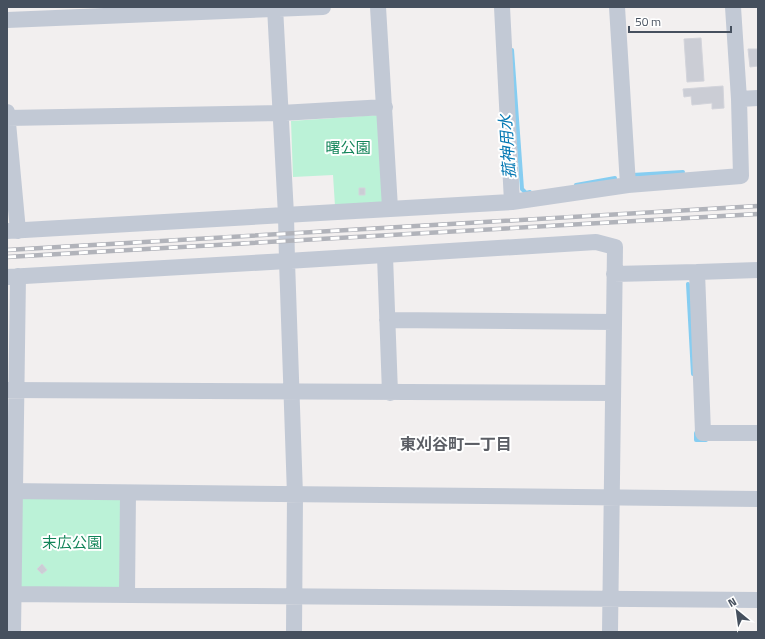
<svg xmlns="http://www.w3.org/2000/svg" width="765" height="639" font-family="'Titillium Web','Noto Sans JP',sans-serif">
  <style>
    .green { fill: #bbf2d7 }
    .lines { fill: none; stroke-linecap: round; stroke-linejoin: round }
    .stream { stroke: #86cdf1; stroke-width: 4 }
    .building { fill: #cbcdd5; stroke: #d3d4db }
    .minor { stroke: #c2c9d5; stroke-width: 16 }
    .rail-casing { stroke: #b1b3ba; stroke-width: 4.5 }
    .rail { stroke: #fff; stroke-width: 3; stroke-dasharray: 9; stroke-linecap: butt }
    .labels { text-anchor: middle; stroke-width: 4; stroke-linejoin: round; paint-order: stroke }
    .park-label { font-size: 15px; fill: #128459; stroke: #fff }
    .water-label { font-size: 16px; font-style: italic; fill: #0478b3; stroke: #fff }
    .neighbourhood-label { font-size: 16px; font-weight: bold; fill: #5b5e65; stroke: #fff }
  </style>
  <rect width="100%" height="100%" fill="#f2efef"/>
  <path class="green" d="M378,115L383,202L335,206L333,175L293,177L291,121Z
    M22,498L122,499V590L20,587Z"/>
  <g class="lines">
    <path class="stream" d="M512,50L522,189L526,193L530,192
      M632,175L683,172
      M576,185L615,178
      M688,284L693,374
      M696,433V440H706"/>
  </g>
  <path class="building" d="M701,38L704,81L687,82L684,39Z
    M748,49H758V66L750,67Z
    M723,86L724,108L712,109V103L692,105L691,96L684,97L683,89Z
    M359,188H365V195H359Z
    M42,564L47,570L42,574L37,569Z"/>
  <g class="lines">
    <path class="minor" d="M378,7L390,208
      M502,7L512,202
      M617,7L628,185
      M7,20L323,7
      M739,99L758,98
      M7,112L18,231
      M7,118L281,113L385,107
      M7,231L512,202L628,185L741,176L739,99L733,7
      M385,256L390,393
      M758,270L697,272L703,433H758
      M614,274L697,272
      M7,277L287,261L286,215L275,7
      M387,320L614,322
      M7,390L613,393
      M7,491L758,499
      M7,594L758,600
      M127,595L128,493
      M13,632L18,276
      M294,632L295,495L287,261L596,242L615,247L610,632"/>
    <defs>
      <path id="rail" d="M7,250L758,206
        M7,257L758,214"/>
    </defs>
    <use href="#rail" class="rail-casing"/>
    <use href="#rail" class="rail"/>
  </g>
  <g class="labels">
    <g class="park-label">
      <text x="348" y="153">曙公園</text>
      <text x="72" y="548">末広公園</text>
    </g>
    <g class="water-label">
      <text transform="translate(507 147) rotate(-94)" y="6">菰神用水</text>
    </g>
    <g class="neighbourhood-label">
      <text x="456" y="450">東刈谷町一丁目</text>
    </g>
  </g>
  <rect width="765" height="639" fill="none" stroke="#46505e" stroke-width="16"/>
  <g transform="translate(737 611) rotate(331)" stroke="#ffffff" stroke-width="3" paint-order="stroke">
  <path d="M0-3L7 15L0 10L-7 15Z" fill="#46505e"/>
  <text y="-6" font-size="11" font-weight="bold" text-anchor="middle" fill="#46505e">N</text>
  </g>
  <path d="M629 26v6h102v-6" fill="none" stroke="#46505e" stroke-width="2"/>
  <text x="635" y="26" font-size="12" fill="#46505e" stroke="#ffffff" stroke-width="3" paint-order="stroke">50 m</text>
</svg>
